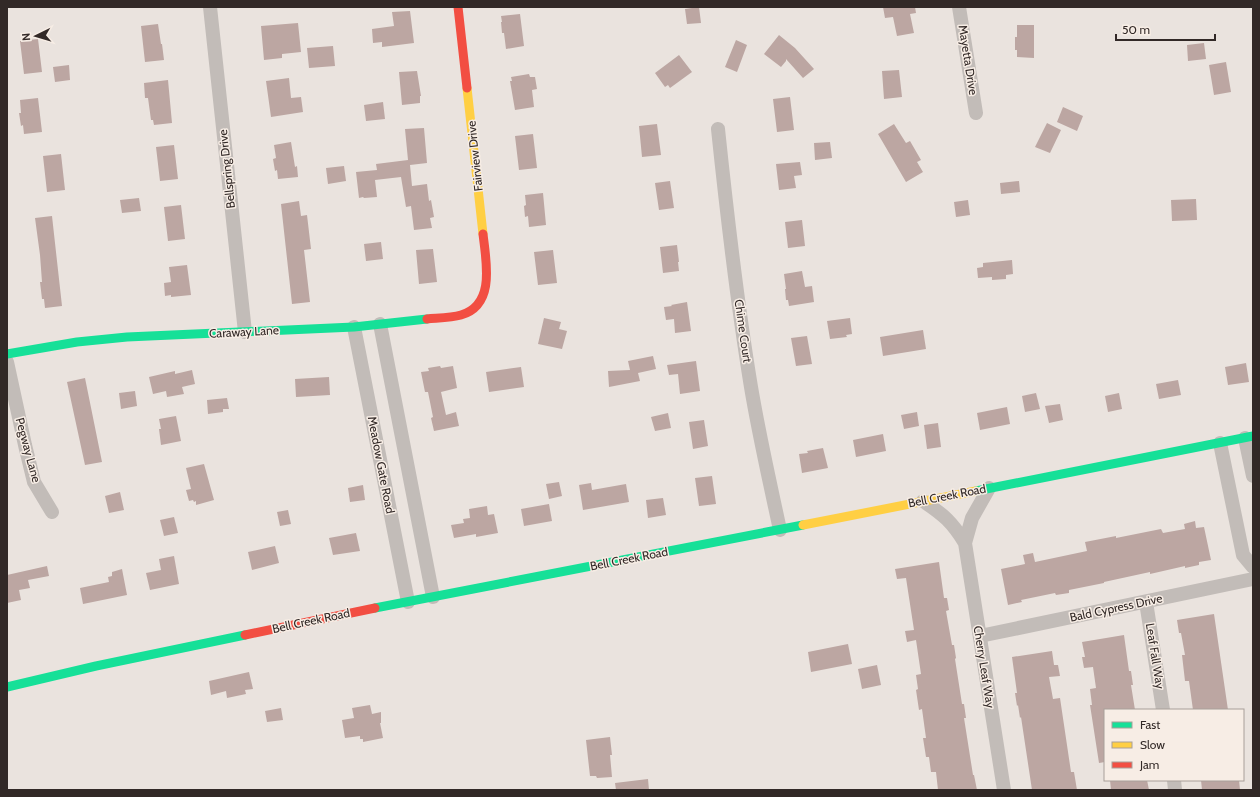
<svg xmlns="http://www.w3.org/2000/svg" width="1260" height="797" font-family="Cabin,sans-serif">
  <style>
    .building { fill: #bca6a2 }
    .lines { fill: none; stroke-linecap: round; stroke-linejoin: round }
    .street { stroke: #c2bcb8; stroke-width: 14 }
    .fast { stroke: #16e098; stroke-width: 9 }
    .slow { stroke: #ffcf43; stroke-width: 9 }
    .jam { stroke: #f24e42; stroke-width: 9 }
    .labels { text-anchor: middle; stroke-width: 3; stroke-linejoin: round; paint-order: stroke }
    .street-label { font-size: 12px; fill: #322927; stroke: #f7ede5 }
  </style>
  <rect width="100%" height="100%" fill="#eae3de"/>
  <path class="building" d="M699,7L701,23L687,24L685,9Z
    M883,7H915L916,13L910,14L914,33L897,36L893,17L885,18Z
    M410,11L414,43L382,47V42L373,43L372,29L394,26L392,12Z
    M520,14L524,46L506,49L504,33H502L501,22H502L501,16Z
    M298,23L301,52L282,54V58L264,60L261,26Z
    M158,24L161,44H162L164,60L145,62L141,26Z
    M1017,25H1034V58L1017,57V50H1015V37H1017Z
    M779,35L795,48L814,69L803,78L786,59V61L781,67L764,54Z
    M38,39L42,72L24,74L20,41Z
    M736,40L747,45L737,72L725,67Z
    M1204,43L1206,59L1188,61L1187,45Z
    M333,46L335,66L309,68L307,48Z
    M679,55L692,72L670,88L668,85L665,87L655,73Z
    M1226,62L1231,92L1214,95L1209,65Z
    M69,65L70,80L55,82L53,67Z
    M899,70L902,97L884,99L882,71Z
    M417,71L421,96H420V103L402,105L399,72Z
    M529,74L530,77H535L537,89L532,90L534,107L515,110L510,81H512L511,77Z
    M289,78L291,98L301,97L303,112L271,117L266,81Z
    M168,80L172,123L154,125L153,120H151L148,98H145L144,83Z
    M790,97L794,130L777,132L773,99Z
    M38,98L42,132L24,134L23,125L21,126L19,113H21L20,100Z
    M383,102L385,119L366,121L364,105Z
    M1063,107L1083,116L1077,131L1057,122Z
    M1047,123L1061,130L1050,153L1035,147Z
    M657,124L661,155L642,157L639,126Z
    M894,124L906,143L910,141L921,160L917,162L923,172L906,182L878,134Z
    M424,128L427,163L410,165L412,186L427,184L429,201L431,200L434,217L430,218L432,228L414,230L411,206L406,207L401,177L375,180L377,197L364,198L363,197L359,198L356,172L377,170L376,164L408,160L405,129Z
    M533,134L537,168L519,170L515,136Z
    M291,142L295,167L297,166L298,177L278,179L277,170L275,171L273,159L276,158L274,145Z
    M830,142L832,158L815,160L814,143Z
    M174,145L178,179L160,181L156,147Z
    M61,154L65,190L47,192L43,156Z
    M800,162L802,175L794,176L796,188L779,190L776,164Z
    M344,166L346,181L328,184L326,168Z
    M670,181L674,208L659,210L655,183Z
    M1019,181L1020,192L1001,194L1000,183Z
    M543,193L546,225L529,227L528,216L525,217L524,206L526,205L525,195Z
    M139,198L141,211L122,213L120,200Z
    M1196,199L1197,220L1172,221L1171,200Z
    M968,200L970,215L956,217L954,202Z
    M299,201L301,216L307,215L311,249L304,250L310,302L292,304L281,204Z
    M181,205L185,239L168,241L164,207Z
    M52,216L62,306L45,308L44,299H42L40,282H42L40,255L35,218Z
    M802,220L805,246L788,248L785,222Z
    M381,242L383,259L366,261L364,244Z
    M677,245L679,262H678L679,271L663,273L660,247Z
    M433,249L437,282L419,284L416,250Z
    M553,250L557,283L538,285L534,252Z
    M1012,260L1013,274L1006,275V279L992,280V277L978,278L977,268L983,267V263Z
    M187,265L191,295L171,297V295L165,296L164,283L171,282L169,267Z
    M802,271L805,287L812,286L814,302L789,306L788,300H786L785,289H786L784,274Z
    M687,302L691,331L675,333L674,319L666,320L664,307L672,306L671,305Z
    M544,318L561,322L559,329L567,331L562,349L538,344Z
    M850,318L852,334L846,335L847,337L830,339L827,321Z
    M923,330L926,349L883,356L880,337Z
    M807,336L812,364L796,366L791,338Z
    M653,356L656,369L638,373L640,381L609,387L608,371L630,370L628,361Z
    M696,361L700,391L680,394L678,374L669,375L667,365Z
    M1246,363L1249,382L1228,385L1225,367Z
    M440,366L441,368L453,366L457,388L441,392L446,415L456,412L459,426L434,431L431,418L433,417L428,392H425L421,372L429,371L428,368Z
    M521,367L524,387L489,392L486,372Z
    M192,370L195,384L182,387L184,394L167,397L166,391L153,394L149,377L175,371V374Z
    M329,377L330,395L296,397L295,379Z
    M85,378L102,462L85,465L67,382Z
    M1178,380L1181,395L1159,399L1156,384Z
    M135,391L137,406L121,409L119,393Z
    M1036,393L1040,409L1025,412L1022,396Z
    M1119,393L1122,409L1108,412L1105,396Z
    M227,398L229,409H223V412L208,414L207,400Z
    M1060,404L1063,420L1049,423L1045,406Z
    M1007,407L1010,424L980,430L977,413Z
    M917,412L919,426L904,429L901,415Z
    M668,413L671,428L655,431L651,417Z
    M176,416L181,441L161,445L159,429H161L159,419Z
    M704,420L708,446L693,449L689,422Z
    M938,423L941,447L927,449L924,425Z
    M883,434L886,451L856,457L853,440Z
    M823,448L828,468L802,473L799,454L808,453L807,451Z
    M204,464L214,500L196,505V501L194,502L193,500L189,501L186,490L191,489L186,468Z
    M712,476L716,504L699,506L695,478Z
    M559,482L562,496L549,499L546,484Z
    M591,483L592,490L626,484L629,502L583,510L579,485Z
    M363,485L365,500L350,502L348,488Z
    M120,492L124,510L109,513L105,496Z
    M663,498L666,515L648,518L646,500Z
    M549,504L552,521L524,526L521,509Z
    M487,506L488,515L494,514L498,533L476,537V534L454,538L451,525L464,523L463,519L470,518L469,509Z
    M288,510L291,524L280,526L277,512Z
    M174,517L178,533L164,536L160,520Z
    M1195,521L1196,528L1204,527L1211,560L1199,562V565L1185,568V566L1150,574V572L1104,582V583L1069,590V593L1056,595L1055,593L1021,600L1022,602L1008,605L1001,569L1025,564L1023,555L1033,553L1035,562L1087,551L1085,542L1116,536V538L1161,529L1163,533L1185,529L1184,524Z
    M356,533L360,551L333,555L329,538Z
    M275,546L279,563L252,570L248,552Z
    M174,556L179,584L150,590L146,573L161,570L159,559Z
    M939,562L944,598H947L949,610L946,611L952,645H954L956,658L955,659L962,704H964L966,718H964L973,775H974L977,790H938L936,772H931L929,757H926L923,738H926L922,709L919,710L916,690L918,689L916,675L921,674L916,640L907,642L905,631L914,630L906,578L897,579L895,569Z
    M47,566L49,576L28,580L30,588L19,590L21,600L7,603V575Z
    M122,569L127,595L83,604L80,588L109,582L108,577L112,576V572Z
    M1214,614L1228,710H1193L1189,681H1185L1182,655H1185L1181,633H1179L1177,620Z
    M1124,635L1129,671H1131L1133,685H1131L1135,710H1105V762L1099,763L1090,705H1092L1090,689L1096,688L1093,667L1084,668L1082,657H1085L1082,642Z
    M848,644L852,664L811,672L808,652Z
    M1052,651L1054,665H1058L1060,676L1049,677L1053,699L1060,698L1071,772H1074L1077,790H1032L1021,717L1020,718L1018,705L1017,706L1015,693H1017L1012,657Z
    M877,665L881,685L862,689L858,669Z
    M249,672L253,689L245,690L246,694L227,698L226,691L211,695L209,681Z
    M370,705L372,714L381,712V723H380L383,738L363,742V739H360V736L345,738L342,720L354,718L352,708Z
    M281,708L283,720L267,722L265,711Z
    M610,737L612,755H610L612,777L597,778L596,776H590L586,740Z
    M648,779L649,790H616L615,783Z
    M1110,780H1147L1149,790H1111Z
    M1201,780H1239L1240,790H1202Z"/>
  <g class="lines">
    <path class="street" d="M210,7L245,332
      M959,7L976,113
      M718,129C727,215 737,302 751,387C759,435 770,483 780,530
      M380,324L433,597
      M354,327L408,602
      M7,362L25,445L34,482L52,512
      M1245,438L1253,476
      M1220,443L1243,555L1253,567
      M989,488L972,518L965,543L1004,790
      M923,501C944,515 952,522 965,543
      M1146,602L1163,710
      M980,636L1253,579
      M1174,780L1175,790"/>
    <path class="fast" d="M7,354L77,342L127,337L354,327L427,319
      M976,491L1253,436
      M375,608L803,525
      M7,687L96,666L245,635"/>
    <path class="slow" d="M467,88L483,234
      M803,525L976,491"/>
    <path class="jam" d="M458,7L467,88
      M427,319C438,318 451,318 461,315C496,305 486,261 483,234
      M245,635L375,608"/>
  </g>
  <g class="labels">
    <g class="street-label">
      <text transform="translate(968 60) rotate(81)" y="4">Mayetta Drive</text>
      <text transform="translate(475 156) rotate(-96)" y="4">Fairview Drive</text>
      <text transform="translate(227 169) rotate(-96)" y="4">Bellspring Drive</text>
      <text transform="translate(743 331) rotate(82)" y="4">Chime Court</text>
      <text transform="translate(244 332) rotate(-3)" y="4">Caraway Lane</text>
      <text transform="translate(28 450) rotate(75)" y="4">Pegway Lane</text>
      <text transform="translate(381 465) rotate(79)" y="4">Meadow Gate Road</text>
      <text transform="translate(947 496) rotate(-11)" y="4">Bell Creek Road</text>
      <text transform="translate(629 559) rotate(-11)" y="4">Bell Creek Road</text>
      <text transform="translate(1116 608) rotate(-12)" y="4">Bald Cypress Drive</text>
      <text transform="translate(311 621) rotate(-12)" y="4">Bell Creek Road</text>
      <text transform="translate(1155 656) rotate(81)" y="4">Leaf Fall Way</text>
      <text transform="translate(984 667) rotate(81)" y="4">Cherry Leaf Way</text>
    </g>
  </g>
  <rect width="1260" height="797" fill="none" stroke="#322927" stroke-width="16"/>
  <rect x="1104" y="709" width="140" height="72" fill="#f7ede5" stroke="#a89f99"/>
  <rect x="1112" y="722" width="20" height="6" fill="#16e098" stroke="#a89f99"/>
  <text x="1140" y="729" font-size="12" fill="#322927">Fast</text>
  <rect x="1112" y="742" width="20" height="6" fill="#ffcf43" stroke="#a89f99"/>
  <text x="1140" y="749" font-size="12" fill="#322927">Slow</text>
  <rect x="1112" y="762" width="20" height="6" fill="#f24e42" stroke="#a89f99"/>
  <text x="1140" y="769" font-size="12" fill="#322927">Jam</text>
  <g transform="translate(36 36) rotate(265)" stroke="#f7ede5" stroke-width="3" paint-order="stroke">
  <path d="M0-3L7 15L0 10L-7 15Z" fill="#322927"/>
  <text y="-6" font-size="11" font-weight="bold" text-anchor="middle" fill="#322927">N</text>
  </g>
  <path d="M1116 34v6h99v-6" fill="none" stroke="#322927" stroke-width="2"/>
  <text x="1122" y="34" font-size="12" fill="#322927" stroke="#f7ede5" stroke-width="3" paint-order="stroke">50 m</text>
</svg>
